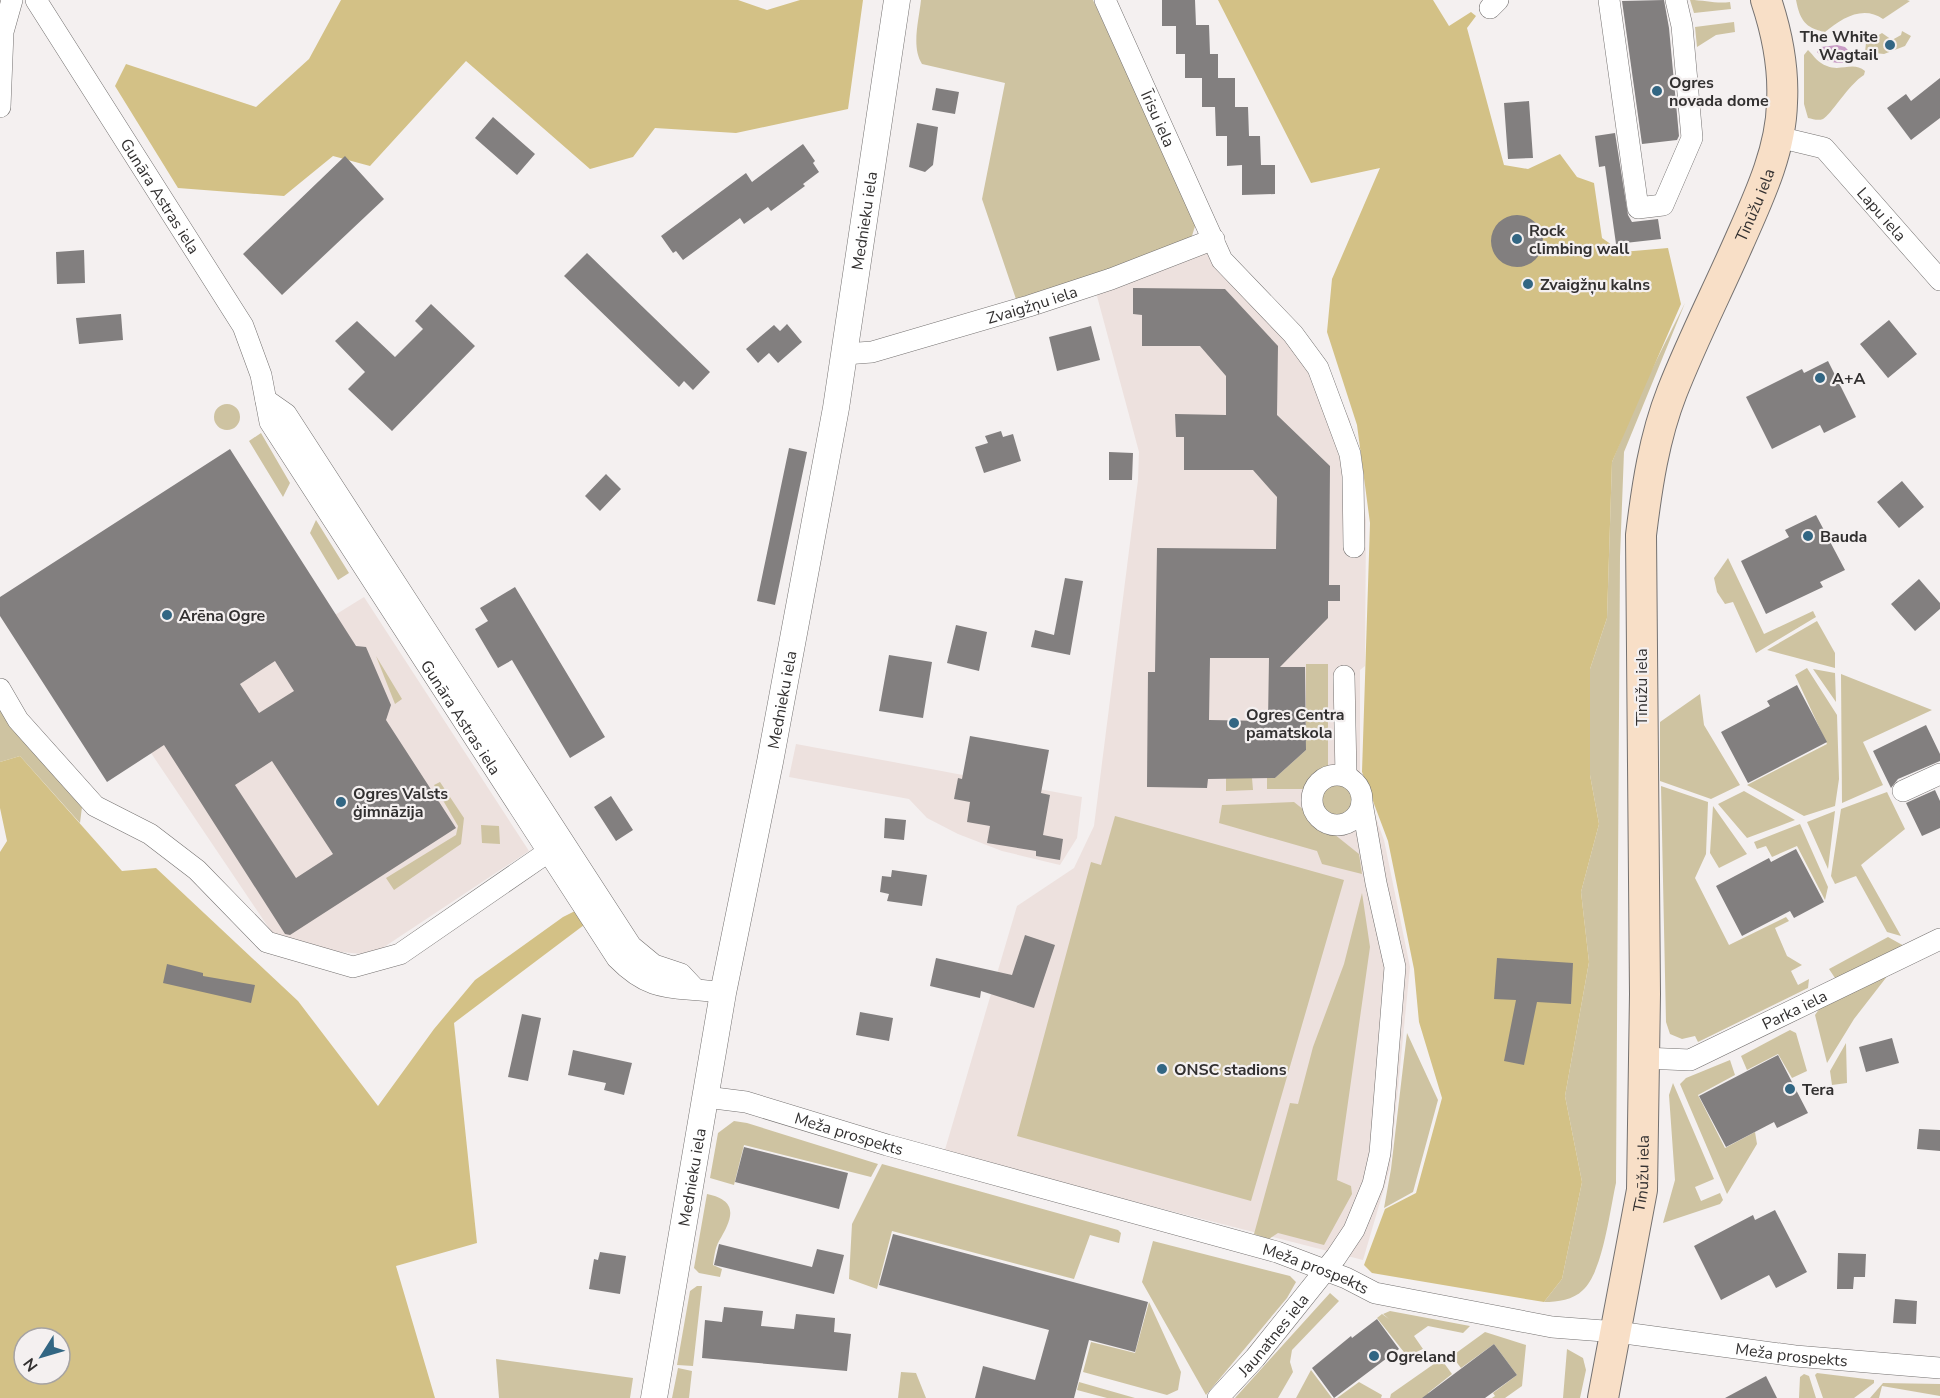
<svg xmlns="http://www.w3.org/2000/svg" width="1940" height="1398" font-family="'Nunito Sans',sans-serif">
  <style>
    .built { fill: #ede1de }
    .green { fill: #cec3a1 }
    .forest { fill: #d3c186; fill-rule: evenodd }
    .water { fill: #c89bc5 }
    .building { fill: #827f7f; fill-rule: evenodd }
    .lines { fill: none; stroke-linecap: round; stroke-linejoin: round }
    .minor-casing { stroke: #747170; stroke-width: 22 }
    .tertiary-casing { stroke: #747170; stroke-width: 27 }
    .secondary-casing { stroke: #747170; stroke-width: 32 }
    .minor { stroke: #fff; stroke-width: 21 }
    .tertiary { stroke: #fff; stroke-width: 26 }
    .secondary { stroke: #f8dfc7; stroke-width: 30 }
    .poi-dot { fill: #326683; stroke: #f4f0f0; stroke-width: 2 }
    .labels { text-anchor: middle; stroke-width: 4.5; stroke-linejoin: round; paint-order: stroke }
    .poi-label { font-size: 16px; font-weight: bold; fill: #323030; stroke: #f4f0f0; text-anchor: start }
    .street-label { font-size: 16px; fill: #323030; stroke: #f4f0f0 }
  </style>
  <rect width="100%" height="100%" fill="#f4f0f0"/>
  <path class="built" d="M1205,240L1303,331L1350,420L1366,520L1365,666L1360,670V775L1384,840L1410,967L1390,1168L1363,1260L944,1153L1017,906L1074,868L1094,826L1138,480L1139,452L1094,285Z
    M364,597L529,851L372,955L281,946L151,753L245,692L240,684L280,649Z
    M796,744L1082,797L1077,838L1060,865L1002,851L958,834L927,818L909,799L789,777Z"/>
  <path class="green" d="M921,0H1093L1196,223L1191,239L1017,302L982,199L1005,83L922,64C911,47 919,20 921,0Z
    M1690,0C1705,0 1716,4 1730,2L1731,9L1694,13Z
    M1796,0H1907L1910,1L1883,19C1863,5 1842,18 1825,32C1805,28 1800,20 1796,0Z
    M1734,22L1735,32L1716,35L1697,47L1695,27Z
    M1902,31L1911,36L1905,46L1884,54L1865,52L1866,43L1882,33L1892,40L1901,35Z
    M1808,50C1814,56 1818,63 1827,66C1841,72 1853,61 1865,71L1864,75C1849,84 1830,116 1823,119C1818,121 1813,119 1808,118L1804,104V55Z
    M1685,303L1624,452L1620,557L1616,1183C1610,1209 1603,1272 1583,1290C1573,1300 1558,1302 1544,1302L1562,1279L1582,1182L1565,1096L1589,962L1581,892L1599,824L1590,775V669L1607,618L1612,462L1641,391Z
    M214 417a13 13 0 1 1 26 0a13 13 0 1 1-26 0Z
    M261,433L290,483L283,497L249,441Z
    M316,520L349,573L338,580L310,533Z
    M1728,558L1764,634L1813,611L1816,617L1756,653L1733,602L1725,604L1717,592L1714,578Z
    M1817,621L1835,653V668L1767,650Z
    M376,656L402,699L395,704Z
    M1306,664H1328V766L1303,789H1267V778H1275L1306,750Z
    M1807,668L1837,715L1839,779L1835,806L1804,816L1747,785L1827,744L1795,675Z
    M1813,669L1835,673L1836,702Z
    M1841,674L1932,710L1863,742L1883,785L1842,803Z
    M1700,694L1704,725L1740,785L1711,799L1660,781V722Z
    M0,702L82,807L80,823L20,756L0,762Z
    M1226,778H1252L1253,790L1226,791Z
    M1319 798a18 18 0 1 1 36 0a18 18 0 1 1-36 0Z
    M440,782L464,818L461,844L394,890L386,878L456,835L458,826L434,785Z
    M1661,786L1708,802L1706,854L1695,878L1729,945L1786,917L1789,921L1775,928L1787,956L1802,965L1791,971L1798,985L1809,979L1808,988L1698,1042L1695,1036L1682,1039L1670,1034L1666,1022Z
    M1744,791L1795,820L1747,838L1718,804Z
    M1887,792L1905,829L1861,865L1901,936L1887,932L1856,876L1835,884L1831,876L1841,809Z
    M1294,802L1359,854L1362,874L1322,864L1317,851L1219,823L1222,805Z
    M1713,806L1747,854L1719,868L1710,853Z
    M1835,811L1828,869L1807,822Z
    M1115,816L1344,880L1251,1201L1017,1136L1091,862L1101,865Z
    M1800,824L1828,887L1825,900L1797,846L1772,857L1766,846L1757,849L1754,842Z
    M481,825L499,826L500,844L482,843Z
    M1362,893L1370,947L1337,1180L1351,1186L1352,1194L1324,1245L1278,1233L1269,1239L1254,1234L1290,1103L1298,1104L1313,1047L1344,964Z
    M1888,937L1906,947L1837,981L1829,969Z
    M1892,970L1854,1019L1827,1063L1815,1015L1822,1005Z
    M1790,1030L1796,1033L1807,1071L1792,1078L1778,1054L1747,1070L1741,1056Z
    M1407,1033L1438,1100L1413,1192L1384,1208L1391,1169Z
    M1846,1043L1847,1083L1832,1085L1830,1071Z
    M1730,1060L1735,1075L1698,1095L1725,1148L1755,1132L1757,1144L1727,1194L1680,1084L1686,1078Z
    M1673,1083L1714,1179L1695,1187L1701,1201L1720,1193L1723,1200L1720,1204L1663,1223L1675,1180L1669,1095Z
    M734,1121L747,1123L878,1164L871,1177L744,1145L734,1185L710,1178L718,1133Z
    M882,1164L1118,1230L1121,1233L1119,1243L1090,1235L1074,1279L892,1231L877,1289L849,1279L852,1224Z
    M707,1194C740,1201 732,1219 719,1241C715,1248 714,1258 713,1265L722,1269L720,1277L699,1273L694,1268Z
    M1153,1241L1290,1276L1296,1282L1287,1298L1206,1395L1142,1282Z
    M697,1286H702L693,1366L677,1365L690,1291Z
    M1330,1293L1339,1301L1292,1350L1290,1362L1293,1372L1278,1398H1235Z
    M1149,1302L1181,1372L1178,1390L1167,1395L1083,1372L1091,1342L1135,1353Z
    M1390,1311L1470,1326L1463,1333L1428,1326L1414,1336L1423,1349L1407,1356L1377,1318L1382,1314L1389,1319L1383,1314Z
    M1485,1332L1526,1345L1522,1386L1505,1398H1492L1495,1396L1493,1393L1517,1375L1494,1344L1461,1368L1452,1356Z
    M1567,1349L1583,1358L1586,1370L1580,1398H1563Z
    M496,1359L633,1378L630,1398H499Z
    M1441,1359L1452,1374L1428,1393L1431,1398H1390L1391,1394Z
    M678,1368L692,1371L689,1398H672Z
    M1311,1370L1332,1398H1296Z
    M901,1372L916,1373L926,1398H898Z
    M1817,1373L1874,1380V1383L1854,1398H1823L1815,1375Z
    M1804,1374L1809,1376L1816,1398H1799L1800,1377Z
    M1079,1382L1135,1398H1107L1077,1390Z
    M1359,1382L1382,1395L1381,1398H1337Z
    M1883,1383L1940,1384V1396L1882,1386L1879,1398H1870Z"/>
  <path class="forest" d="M341,0H738L767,10L800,0H863L848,109L736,133L655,128L633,157L590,169L466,61L370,166L333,156L284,196L178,188L115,86L126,64L256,107L309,59Z
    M1218,0H1433L1449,26L1471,12L1476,16L1467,28L1504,165L1528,169L1560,154L1577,177L1594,183L1602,238L1622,252L1668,248L1681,304L1612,462L1607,618L1590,669V775L1599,824L1581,892L1589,962L1565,1096L1582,1182L1562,1279L1544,1302L1372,1273L1364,1265L1385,1209L1416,1193L1442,1098L1419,1022L1414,969L1388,841L1362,772L1370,523L1357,425L1327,332L1332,279L1380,168L1311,183Z
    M20,756L122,871L156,868L298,1001L378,1106L434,1029L475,980L563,917L577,910L584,925L454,1023L477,1243L396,1266L435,1398H0V852L7,841L0,808V762ZM24,1338H60V1374H24Z"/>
  <path class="water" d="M1837,45L1845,47L1854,56L1853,60C1840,66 1826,63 1817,52L1821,47Z"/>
  <path class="building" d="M1162,0H1195L1196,25H1209L1210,54H1218V78H1235V107H1248L1249,136H1260L1261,165H1275V194L1242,195V165L1227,166V136H1216L1215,107H1202V78H1185V54H1176V26H1162Z
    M1664,0L1669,28L1679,136L1677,140L1642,144L1622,1Z
    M1940,78V118L1911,140L1887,108L1906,94L1911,101Z
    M936,88L959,92L955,114L932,110Z
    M1529,101L1533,158L1508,159L1504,103Z
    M493,117L535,154L517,175L475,138Z
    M917,123L938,127L933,165L925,172L909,167Z
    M1615,133L1628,215L1632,222L1658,219L1661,239L1616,244L1605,166L1599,167L1595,136Z
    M803,144L815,161L813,163L819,172L803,184L805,186L771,211L768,207L744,224L740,218L683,260L676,251L673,253L661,236L746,173L752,182Z
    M345,156L384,199L282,295L243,254Z
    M1491 241a26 26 0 1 1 52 0a26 26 0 1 1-52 0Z
    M84,250L85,283L57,284L56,252Z
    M587,253L710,372L693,390L684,381L679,387L564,276Z
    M1133,288L1225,289L1278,346L1277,415L1330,466L1329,585H1340V601H1328V618L1280,667H1305L1306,750L1275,778L1208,779L1207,788L1147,787L1148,672H1155L1157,548L1276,549L1277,497L1253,470H1184V437H1176L1175,414L1226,415V376L1200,346H1142V315L1133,314ZM1210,658H1269L1268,721L1209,720Z
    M431,304L475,346L392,431L348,389L365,372L335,341L357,321L395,357L423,329L415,321Z
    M121,314L123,340L79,344L76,318Z
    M1889,320L1917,354L1888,378L1860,344Z
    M787,324L802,342L778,363L769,353L758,363L746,349L774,325L780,331Z
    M1091,326L1100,360L1057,371L1049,337Z
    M1828,361L1856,417L1824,433L1820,425L1772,449L1746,397L1802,369L1804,373Z
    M1001,431L1003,437L1013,434L1021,461L984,473L975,447L988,443L985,436Z
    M789,448L807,452L775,605L757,601Z
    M230,449L356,646L366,647L391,705L386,720L456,828L290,935L285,934L164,745L107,782L0,616V597ZM275,661L294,691L259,713L240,684ZM272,761L333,854L296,878L235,785Z
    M1109,452L1133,453L1132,480H1109Z
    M606,474L621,489L600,511L585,496Z
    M1902,481L1924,507L1899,528L1877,502Z
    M1816,515L1845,570L1820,582L1823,587L1766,614L1741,561L1789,537L1785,530Z
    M1065,578L1083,581L1070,655L1031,647L1035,630L1054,635Z
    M1919,579L1940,603V609L1915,631L1891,604Z
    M515,587L605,737L570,758L512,660L498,668L475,629L488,621L480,608Z
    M956,625L987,632L979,671L947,663Z
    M889,655L932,662L923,718L879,711Z
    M1797,685L1827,742L1748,783L1721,732L1770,706L1767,701Z
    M1926,725L1940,754V761L1898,779L1891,788L1873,751Z
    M970,736L1049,750L1041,793L1050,795L1043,835L1063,839L1060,860L1036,856V851L987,843L990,826L967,822L970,802L954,799L958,778L962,779Z
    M1935,790L1940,801V828L1922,836L1906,803Z
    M611,796L633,830L616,841L594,807Z
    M885,818L906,820L904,840L884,838Z
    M1796,849L1824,902L1794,918L1790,911L1742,936L1716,886L1769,858L1771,862Z
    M892,870L927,875L922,906L887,901L889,894L880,892L882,876L891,877Z
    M1025,935L1055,945L1034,1008L981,991L980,998L930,986L936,958L1012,975Z
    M1497,958L1573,963L1571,1004L1537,1002L1524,1065L1504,1061L1516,1000L1494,999Z
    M167,964L203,973V976L255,985L251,1003L163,983Z
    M860,1012L893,1018L889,1041L856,1035Z
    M522,1014L541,1018L528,1081L508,1077Z
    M1892,1038L1899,1063L1866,1072L1859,1047Z
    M573,1050L632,1063L624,1095L604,1090L606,1083L568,1075Z
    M1778,1055L1808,1113L1777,1128L1774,1122L1726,1147L1699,1096Z
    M1919,1129L1940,1130V1151L1917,1149Z
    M744,1147L848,1173L839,1209L735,1182Z
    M1775,1210L1807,1272L1776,1288L1769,1275L1721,1300L1694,1246L1753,1215L1755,1220Z
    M893,1234L1148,1302L1135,1352L1089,1340L1074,1398H975L983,1366L1035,1380L1049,1330L879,1285Z
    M719,1244L812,1267L817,1249L844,1255L834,1294L714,1265Z
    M600,1252L626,1256L620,1294L589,1289L594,1259L598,1260Z
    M1838,1253L1866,1254L1865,1277H1854L1853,1289H1837Z
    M1895,1299L1917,1301L1916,1324L1893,1323Z
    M724,1307L763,1311L761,1326L794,1329L796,1314L835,1318L834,1332L851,1334L847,1371L702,1358L705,1320L722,1322Z
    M1377,1319L1399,1349L1334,1398L1312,1368L1351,1336L1352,1338Z
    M1494,1344L1517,1375L1485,1398H1422Z
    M1766,1376L1777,1398H1725Z"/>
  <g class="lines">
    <defs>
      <g id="minor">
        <path id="s1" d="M36,0L243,326L261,375L270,422L617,958C654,996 676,985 723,993"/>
        <path id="s2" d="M1105,0L1222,260L1293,334L1318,368L1350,454L1353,476L1354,547"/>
        <path d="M1609,0L1638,208L1663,205L1692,138L1682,26L1676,0"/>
        <path d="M1490,8L1498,0"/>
        <path d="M0,107L3,32L12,0"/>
        <path id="s3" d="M1778,137L1824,148L1940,280"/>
        <path id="s4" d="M845,354L872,352L1029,306L1111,279L1214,239"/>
        <path d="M266,400L286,414L631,946L654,965L681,974L695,989"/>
        <path d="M1344,676L1346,776"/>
        <path d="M0,689L18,720L95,806L150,834L197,870L267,942L353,967L400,954L548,852"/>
        <circle cx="1337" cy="800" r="25"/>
        <path d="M1903,791L1940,774"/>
        <path id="s5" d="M1644,1058L1690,1060L1940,939"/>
        <path id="s6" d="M706,1097L746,1102L887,1145L1277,1252L1346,1278L1375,1293L1552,1327L1617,1332L1795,1356L1940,1368"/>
        <path id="s7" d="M1218,1398L1255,1358L1336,1257L1354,1230L1373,1184L1380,1153L1395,967L1376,883L1362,803"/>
      </g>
      <g id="tertiary">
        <path id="s8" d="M654,1398L723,993L770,762L836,408L897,0"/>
      </g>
      <g id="secondary">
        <path id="s9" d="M1603,1398L1642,1190L1645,994L1641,535C1647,486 1654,438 1672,392C1692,341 1717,292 1739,242C1758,199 1781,151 1782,103C1784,68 1777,33 1766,0"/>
      </g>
    </defs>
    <use href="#minor" class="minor-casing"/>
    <use href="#tertiary" class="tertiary-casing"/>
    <use href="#secondary" class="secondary-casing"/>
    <use href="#minor" class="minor"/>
    <use href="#tertiary" class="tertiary"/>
    <use href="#secondary" class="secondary"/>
  </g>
  <g class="poi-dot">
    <circle cx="1890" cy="45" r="6"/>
    <circle cx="1657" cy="91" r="6"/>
    <circle cx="1517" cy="239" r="6"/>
    <circle cx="1528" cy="284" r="6"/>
    <circle cx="1820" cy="378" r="6"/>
    <circle cx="1808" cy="536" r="6"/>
    <circle cx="167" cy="615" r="6"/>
    <circle cx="1234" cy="723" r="6"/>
    <circle cx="341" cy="802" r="6"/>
    <circle cx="1162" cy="1069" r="6"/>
    <circle cx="1790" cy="1089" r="6"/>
    <circle cx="1374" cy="1356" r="6"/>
  </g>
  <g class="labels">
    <g class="poi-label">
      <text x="1878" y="42" text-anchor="end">The White<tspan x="1878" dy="18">Wagtail</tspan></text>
      <text x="1669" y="88">Ogres<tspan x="1669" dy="18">novada dome</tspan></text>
      <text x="1529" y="236">Rock<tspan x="1529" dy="18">climbing wall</tspan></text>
      <text x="1540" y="290">Zvaigžņu kalns</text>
      <text x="1832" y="384">A+A</text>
      <text x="1820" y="542">Bauda</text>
      <text x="179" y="621">Arēna Ogre</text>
      <text x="1246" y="720">Ogres Centra<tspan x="1246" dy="18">pamatskola</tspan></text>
      <text x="353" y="799">Ogres Valsts<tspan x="353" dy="18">ģimnāzija</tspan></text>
      <text x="1174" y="1075">ONSC stadions</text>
      <text x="1802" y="1095">Tera</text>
      <text x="1386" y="1362">Ogreland</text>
    </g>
    <g class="street-label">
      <text dy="6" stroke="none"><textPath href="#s2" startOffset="130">Īrisu iela</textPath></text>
      <text dy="6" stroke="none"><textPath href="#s1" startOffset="232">Gunāra Astras iela</textPath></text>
      <text dy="6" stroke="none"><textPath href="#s9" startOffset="1218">Tīnūžu iela</textPath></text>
      <text dy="6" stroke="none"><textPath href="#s3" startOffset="135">Lapu iela</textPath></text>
      <text dy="6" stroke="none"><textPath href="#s8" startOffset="1196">Mednieku iela</textPath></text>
      <text dy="6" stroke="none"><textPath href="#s4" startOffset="194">Zvaigžņu iela</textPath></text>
      <text transform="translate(1641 687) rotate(-90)" y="6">Tīnūžu iela</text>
      <text dy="6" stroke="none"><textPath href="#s8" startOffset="710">Mednieku iela</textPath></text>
      <text dy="6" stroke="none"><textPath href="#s1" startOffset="838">Gunāra Astras iela</textPath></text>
      <text dy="6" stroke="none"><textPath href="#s5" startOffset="162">Parka iela</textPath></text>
      <text dy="6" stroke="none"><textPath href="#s6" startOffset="148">Meža prospekts</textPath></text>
      <text dy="6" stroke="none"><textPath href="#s9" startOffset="228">Tīnūžu iela</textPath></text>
      <text dy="6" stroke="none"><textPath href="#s8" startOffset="224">Mednieku iela</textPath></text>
      <text dy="6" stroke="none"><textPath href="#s6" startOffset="634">Meža prospekts</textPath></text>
      <text dy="6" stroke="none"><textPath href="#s7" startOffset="84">Jaunatnes iela</textPath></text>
      <text dy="6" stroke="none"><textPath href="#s6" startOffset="1120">Meža prospekts</textPath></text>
    </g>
  </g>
  <g transform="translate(42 1356) rotate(233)"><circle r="28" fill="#f4f0f0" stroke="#a6a3a3" stroke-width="1.5"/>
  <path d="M0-4.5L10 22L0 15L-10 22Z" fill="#326683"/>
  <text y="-9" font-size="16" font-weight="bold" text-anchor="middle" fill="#323030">N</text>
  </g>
</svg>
